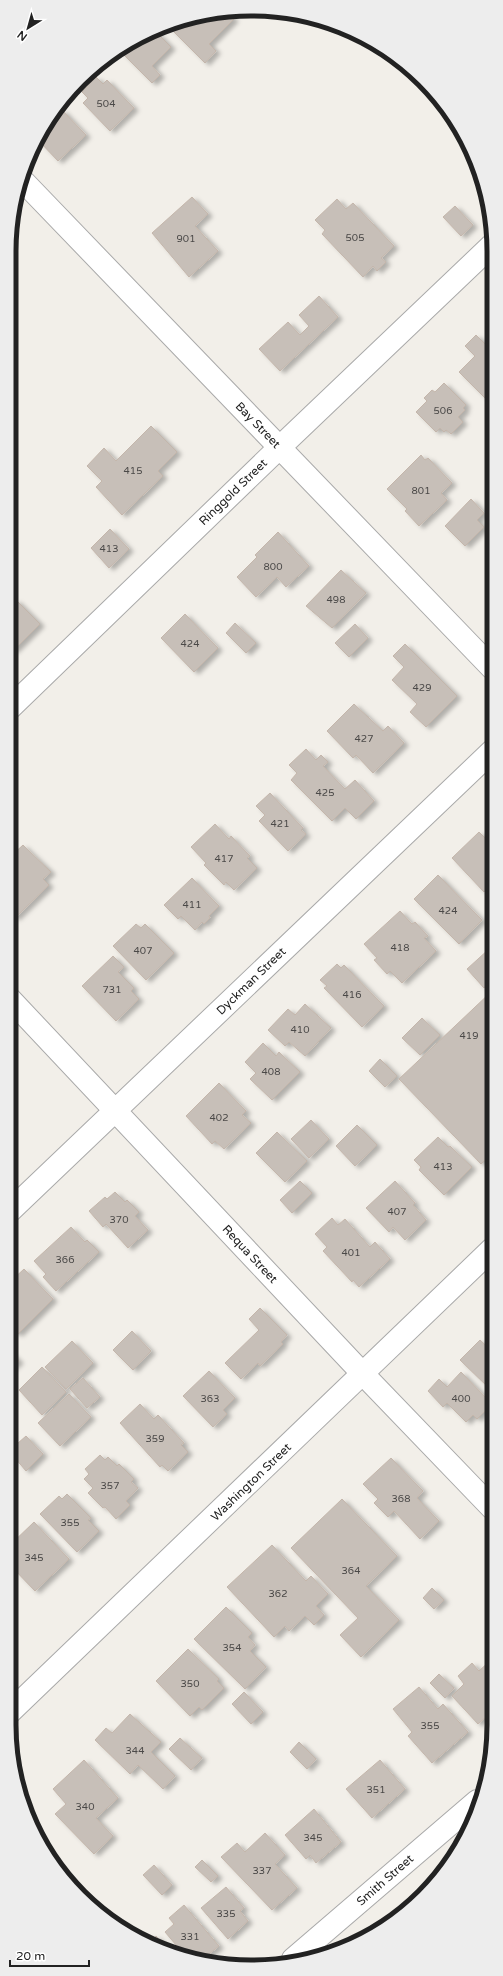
<svg xmlns="http://www.w3.org/2000/svg" width="503" height="1976" font-family="'Varela Round',sans-serif">
  <style>
    .building { fill: #c7bfb8; stroke: #c4b6ab; filter: url(#shadow) }
    .lines { fill: none; stroke-linecap: round; stroke-linejoin: round }
    .minor-casing { stroke: #a9a9a9; stroke-width: 24 }
    .tertiary-casing { stroke: #a9a9a9; stroke-width: 24 }
    .minor { stroke: #fff; stroke-width: 22 }
    .tertiary { stroke: #fff; stroke-width: 22 }
    .labels { text-anchor: middle; stroke-width: 3.5; stroke-linejoin: round; paint-order: stroke }
    .number-label { font-size: 10px; fill: #4b4948 }
    .street-label { font-size: 12px; fill: #222; stroke: #fff }
    .rim { fill: none; stroke: #222; stroke-width: 5 }
  </style>
  <defs>
    <filter id="shadow"><feDropShadow dx="4.5" dy="2.5" stdDeviation="2" flood-color="#0004"/></filter>
  </defs>
  <rect width="100%" height="100%" fill="#f2efe9"/>
  <path class="building" d="M229,15L234,19L209,44L216,51L205,63L169,27L189,17Z
    M157,33L171,47L152,66L160,75L152,83L121,52Z
    M96,77L103,84L107,80L134,108L110,131L83,103L88,98L82,92Z
    M62,110L86,135L58,161L38,140L42,130Z
    M192,197L208,214L195,226L218,251L189,277L152,233Z
    M337,199L346,209L353,203L394,246L381,258L386,262L377,271L373,266L363,277L322,234L325,230L315,220Z
    M455,206L473,225L461,236L443,217Z
    M319,296L338,317L280,371L259,349L288,322L300,335L309,326L299,315Z
    M476,335L492,351V405L459,372L475,356L465,346Z
    M444,383L466,405L463,408L465,410L458,417L463,422L451,434L446,430L444,432L440,428L436,432L416,412L427,401L424,398L432,390L435,392Z
    M151,426L177,452L158,471L163,476L122,515L96,487L102,481L87,466L104,448L116,461Z
    M421,455L425,460L428,458L452,483L441,493L447,500L419,526L405,511L407,509L387,489Z
    M471,499L484,513L477,520L484,527L465,546L445,526Z
    M110,529L129,549L109,568L91,548Z
    M278,532L309,566L286,587L277,577L256,597L237,577L257,557L255,555Z
    M341,570L366,593L332,628L306,606Z
    M16,600L40,624L13,651L11,648V604Z
    M185,614L218,648L194,672L161,638Z
    M235,623L256,643L246,653L226,633Z
    M355,624L368,638L349,657L335,643Z
    M405,644L457,696L426,727L410,712L417,704L392,680L404,667L393,656Z
    M354,704L383,731L388,726L404,743L373,773L356,755L353,758L327,731Z
    M306,749L316,760L321,755L328,762L323,766L345,789L355,780L374,801L356,819L345,808L332,821L291,780L297,773L289,765Z
    M270,793L303,828L301,830L306,834L288,851L259,821L265,815L256,806Z
    M215,824L229,839L231,836L250,856L247,858L257,868L234,890L226,882L224,885L204,865L206,863L191,847Z
    M479,832L492,845V885L484,892L452,858Z
    M23,845L51,872L43,879L49,885L15,918L10,913V857Z
    M438,875L482,920L459,944L414,899Z
    M192,878L219,906L209,916L210,918L204,924L202,922L195,930L181,916L178,919L164,905Z
    M400,911L412,924L415,922L428,936L424,938L436,951L402,983L390,971L387,974L374,960L377,958L364,944Z
    M136,924L141,928L145,924L174,953L146,980L113,946Z
    M489,949L492,952V981L484,988L467,969Z
    M113,956L124,967L118,972L134,988L131,991L139,999L116,1021L82,986Z
    M337,964L341,968L344,965L384,1006L362,1027L324,988L327,986L320,980Z
    M492,991V1153L481,1164L399,1079Z
    M305,1004L331,1028L305,1056L289,1042L285,1046L268,1030L288,1009L295,1015Z
    M422,1018L440,1035L420,1055L402,1038Z
    M263,1043L276,1056L279,1052L300,1072L272,1100L250,1079L256,1073L245,1062Z
    M380,1059L397,1076L385,1087L369,1071Z
    M219,1083L246,1111L242,1115L251,1123L224,1149L215,1141L212,1144L186,1116Z
    M311,1120L329,1139L309,1158L291,1139Z
    M357,1125L377,1145L355,1166L336,1146Z
    M277,1132L307,1161L285,1182L256,1153Z
    M438,1137L448,1147L450,1146L472,1167L444,1195L419,1170L421,1167L414,1160Z
    M300,1181L312,1193L292,1213L280,1200Z
    M395,1181L415,1203L413,1205L426,1220L405,1240L393,1227L389,1232L366,1208Z
    M115,1192L125,1202L127,1200L139,1212L135,1216L148,1230L128,1248L106,1224L103,1227L89,1211L105,1197L107,1199Z
    M332,1218L338,1225L345,1219L370,1247L375,1242L390,1259L359,1287L353,1280L352,1282L323,1251L327,1247L315,1234Z
    M71,1227L85,1242L87,1240L99,1252L56,1291L43,1277L46,1274L34,1261Z
    M24,1269L53,1299L18,1334L15,1331L13,1333L10,1330V1278L11,1281Z
    M260,1308L287,1335L281,1342L283,1344L260,1366L258,1363L241,1379L225,1363L259,1330L249,1319Z
    M132,1331L151,1351L133,1370L113,1350Z
    M480,1340L492,1351V1391L460,1360Z
    M72,1341L93,1363L66,1389L45,1367Z
    M10,1352L19,1361L9,1370Z
    M42,1367L66,1392L42,1415L19,1390Z
    M209,1371L235,1398L223,1410L227,1414L213,1427L183,1396Z
    M461,1372L492,1404L477,1419L473,1415L466,1422L447,1403L443,1407L428,1391L439,1379L447,1387Z
    M83,1378L100,1397L87,1408L70,1389Z
    M69,1394L91,1417L60,1446L38,1423Z
    M140,1404L154,1419L158,1415L184,1443L181,1445L188,1452L168,1471L162,1465L160,1467L120,1423Z
    M26,1436L43,1454L26,1471L9,1451Z
    M100,1455L105,1460L108,1457L117,1466L119,1464L134,1479L131,1482L138,1488L126,1501L130,1505L116,1519L105,1507L103,1508L88,1493L93,1488L84,1479L89,1474L85,1469Z
    M391,1458L423,1491L417,1498L439,1521L420,1539L394,1511L388,1517L374,1503L378,1499L363,1484Z
    M67,1494L91,1518L88,1520L99,1531L77,1552L40,1514L59,1496L62,1499Z
    M342,1499L397,1556L366,1586L399,1620L361,1657L340,1635L358,1618L291,1548Z
    M34,1522L69,1559L35,1591L9,1564V1546Z
    M272,1545L306,1581L311,1576L328,1594L316,1606L324,1615L314,1625L305,1616L289,1631L285,1626L274,1637L227,1587Z
    M432,1588L444,1600L434,1609L423,1598Z
    M226,1607L252,1633L248,1637L255,1645L250,1651L266,1667L245,1689L194,1639Z
    M188,1649L219,1679L217,1681L224,1688L202,1710L199,1707L190,1716L156,1681Z
    M492,1659V1712L478,1724L452,1696L464,1684L458,1676L472,1663L479,1671Z
    M439,1674L454,1688L445,1698L430,1683Z
    M419,1687L438,1709L443,1704L468,1732L432,1763L408,1736L412,1732L393,1709Z
    M244,1692L263,1712L251,1724L232,1704Z
    M130,1714L161,1742L151,1752L175,1776L163,1789L138,1765L130,1774L95,1740L106,1728L112,1733Z
    M180,1738L202,1758L191,1770L169,1749Z
    M299,1742L316,1759L307,1769L290,1752Z
    M84,1760L118,1798L96,1818L113,1836L94,1854L55,1814L66,1804L53,1789Z
    M380,1760L405,1789L372,1818L346,1789Z
    M314,1809L341,1842L316,1863L310,1855L306,1859L285,1835Z
    M265,1833L285,1855L275,1864L297,1888L272,1910L221,1857L237,1843L245,1852Z
    M202,1860L218,1876L211,1882L195,1867Z
    M154,1865L172,1885L162,1895L143,1875Z
    M226,1887L244,1908L240,1911L248,1921L228,1939L201,1908Z
    M184,1905L219,1946L204,1958L182,1952L165,1932L174,1924L169,1918Z
    M149,1935L153,1939L156,1936L167,1948L143,1941Z"/>
  <g class="lines">
    <defs>
      <path id="minor" d="M24,182L492,668
        M10,708L279,448L492,245
        M10,999L363,1374L492,1508
        M10,1211L492,751
        M293,1959L477,1801"/>
      <path id="tertiary" d="M9,1713L492,1249"/>
    </defs>
    <use href="#minor" class="minor-casing"/>
    <use href="#tertiary" class="tertiary-casing"/>
    <use href="#minor" class="minor"/>
    <use href="#tertiary" class="tertiary"/>
  </g>
  <g class="labels">
    <g class="number-label">
      <text x="106" y="107">504</text>
      <text x="355" y="241">505</text>
      <text x="186" y="242">901</text>
      <text x="443" y="414">506</text>
      <text x="133" y="474">415</text>
      <text x="421" y="494">801</text>
      <text x="109" y="552">413</text>
      <text x="273" y="570">800</text>
      <text x="336" y="603">498</text>
      <text x="190" y="647">424</text>
      <text x="422" y="691">429</text>
      <text x="364" y="742">427</text>
      <text x="325" y="796">425</text>
      <text x="280" y="827">421</text>
      <text x="224" y="862">417</text>
      <text x="192" y="908">411</text>
      <text x="448" y="914">424</text>
      <text x="400" y="951">418</text>
      <text x="143" y="954">407</text>
      <text x="112" y="993">731</text>
      <text x="352" y="998">416</text>
      <text x="300" y="1033">410</text>
      <text x="469" y="1039">419</text>
      <text x="271" y="1075">408</text>
      <text x="219" y="1121">402</text>
      <text x="443" y="1170">413</text>
      <text x="397" y="1215">407</text>
      <text x="119" y="1223">370</text>
      <text x="351" y="1256">401</text>
      <text x="65" y="1263">366</text>
      <text x="210" y="1402">363</text>
      <text x="461" y="1402">400</text>
      <text x="155" y="1442">359</text>
      <text x="110" y="1489">357</text>
      <text x="401" y="1502">368</text>
      <text x="70" y="1526">355</text>
      <text x="34" y="1561">345</text>
      <text x="351" y="1574">364</text>
      <text x="278" y="1597">362</text>
      <text x="232" y="1651">354</text>
      <text x="190" y="1687">350</text>
      <text x="430" y="1729">355</text>
      <text x="135" y="1754">344</text>
      <text x="376" y="1793">351</text>
      <text x="85" y="1810">340</text>
      <text x="313" y="1841">345</text>
      <text x="262" y="1874">337</text>
      <text x="226" y="1917">335</text>
      <text x="190" y="1940">331</text>
    </g>
    <g class="street-label">
      <text transform="translate(258 425) rotate(46)" y="4">Bay Street</text>
      <text transform="translate(233 492) rotate(-44)" y="4">Ringgold Street</text>
      <text transform="translate(251 981) rotate(-44)" y="4">Dyckman Street</text>
      <text transform="translate(250 1254) rotate(47)" y="4">Requa Street</text>
      <text transform="translate(251 1482) rotate(-44)" y="4">Washington Street</text>
      <text transform="translate(385 1880) rotate(-41)" y="4">Smith Street</text>
    </g>
  </g>
  <path d="M0 0H503V1976H0ZM251 16H252A235 235 0 0 1 487 251V1725A235 235 0 0 1 252 1960H251A235 235 0 0 1 16 1725V251A235 235 0 0 1 251 16Z" fill="#ededed" fill-rule="evenodd"/>
  <path class="rim" d="M251 16H252A235 235 0 0 1 487 251V1725A235 235 0 0 1 252 1960H251A235 235 0 0 1 16 1725V251A235 235 0 0 1 251 16Z"/>
  <g transform="translate(28 28) rotate(217)" stroke="#ffffff" stroke-width="3" paint-order="stroke">
  <path d="M0-3L7 15L0 10L-7 15Z" fill="#222222"/>
  <text y="-6" font-size="11" font-weight="bold" text-anchor="middle" fill="#222222">N</text>
  </g>
  <path d="M10 1960v6h79v-6" fill="none" stroke="#222222" stroke-width="2"/>
  <text x="16" y="1960" font-size="12" fill="#222222" stroke="#ffffff" stroke-width="3" paint-order="stroke">20 m</text>
</svg>
